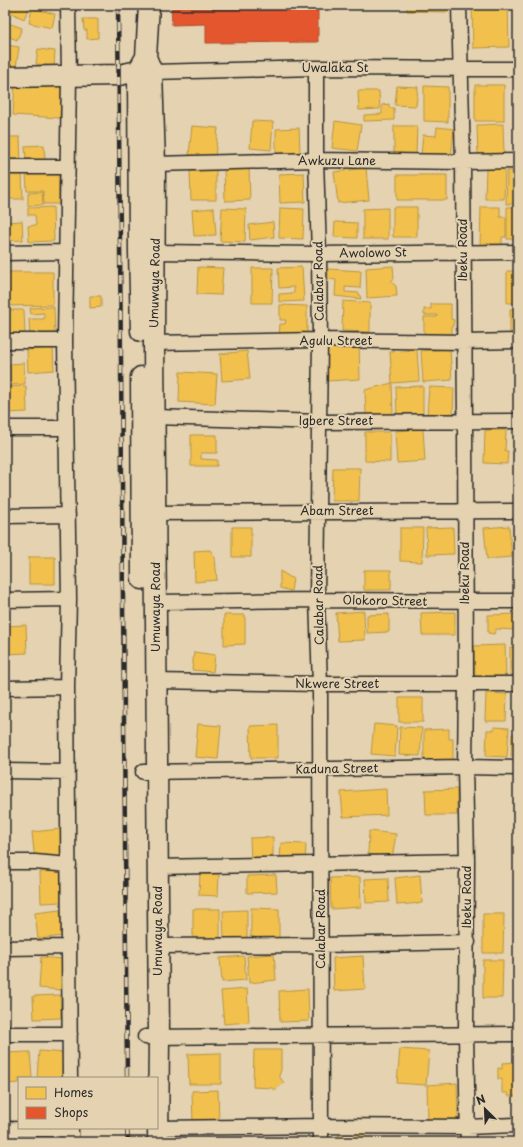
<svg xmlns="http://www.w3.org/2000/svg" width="523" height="1147" font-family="'Playpen Sans',sans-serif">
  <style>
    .homes { fill: #f2c14e; stroke: #b69444 }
    .shops { fill: #e4572e; stroke: #ac4a2d }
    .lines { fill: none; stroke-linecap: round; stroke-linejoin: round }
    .street-casing { stroke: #2b2b2b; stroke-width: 17 }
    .secondary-casing { stroke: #2b2b2b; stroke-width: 23 }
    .street { stroke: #e4d2b0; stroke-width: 14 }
    .secondary { stroke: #e4d2b0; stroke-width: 20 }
    .rail-casing { stroke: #2b2b2b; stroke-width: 4.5 }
    .rail { stroke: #e4d2b0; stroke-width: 3; stroke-dasharray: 9; stroke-linecap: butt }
    .labels { text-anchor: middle; stroke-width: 4; stroke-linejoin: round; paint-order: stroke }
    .street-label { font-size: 12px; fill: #2b2b2b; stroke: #e4d2b0 }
  </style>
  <rect width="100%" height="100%" fill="#e4d2b0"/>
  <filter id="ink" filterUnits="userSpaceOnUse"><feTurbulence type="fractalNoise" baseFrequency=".025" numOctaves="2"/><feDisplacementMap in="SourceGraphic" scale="8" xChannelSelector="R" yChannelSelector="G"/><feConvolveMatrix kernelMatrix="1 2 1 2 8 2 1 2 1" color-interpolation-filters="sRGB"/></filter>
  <g filter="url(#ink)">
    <path class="homes" d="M5,5H30L24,19L5,10Z
      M407,5H448V12L407,11Z
      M472,5H508L509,47L473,48Z
      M32,8L55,14L52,28L29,23Z
      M83,19H98V38L87,39V30H84Z
      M5,22L22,28L17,40L5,35Z
      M5,45L19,47L16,67L5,65Z
      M38,49L55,51L54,66L36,64Z
      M15,82L62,84L60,118L13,115Z
      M475,85H504V121H475Z
      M397,86L418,87L416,106L395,105Z
      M424,86L448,87V122L424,121Z
      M358,91H379L380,109L359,110Z
      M389,104V108H394V120L364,121V115L382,114V105Z
      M252,121L273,122L271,150L250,148Z
      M335,121L361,125L357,151L332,148Z
      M503,124L504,155L478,156L477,125Z
      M192,126L218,128L215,158L189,155Z
      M394,126H417L416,154L394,153Z
      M437,127L454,129L451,157L421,155L423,135L436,136Z
      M299,128L300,153L276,154V129Z
      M5,137H20L21,165H5Z
      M44,145L45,160H26L25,146Z
      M486,167H505L504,199H485Z
      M224,168H249L250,200L225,201Z
      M366,168L369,200L338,203L334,172Z
      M216,170V200H191L190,171Z
      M58,171L59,204H44L43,191H27L26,173Z
      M507,171H518V204H506Z
      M22,173L23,199H5V174Z
      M304,173L305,202L280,203L279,174Z
      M397,175H447V200H397Z
      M42,192L43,205L28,206V193Z
      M53,207L54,241L29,242L28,226L36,225L35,215H28V208Z
      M393,207H417V237H393Z
      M481,207H500V217H506V237H502V250L480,249Z
      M507,207H518V239H507Z
      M214,208L216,235L194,236L192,210Z
      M222,208L246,209L245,242L220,241Z
      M280,208L304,209L303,239L279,238Z
      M388,208V239H363V209Z
      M22,221L23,240L5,241V222Z
      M273,222L274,237L250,240L249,225Z
      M335,222L357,223V238L334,237Z
      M393,266L394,278L391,282L396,286L397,296L367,298L366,268Z
      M198,267L223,268L221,295L197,294Z
      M302,267L304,301L279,302V294L294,293V287L279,288L278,268Z
      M252,268H273L272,303H252Z
      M328,269L361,271L360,288L345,287V292L359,293L361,299L335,296L336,280L328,279Z
      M507,271H518V303H507Z
      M5,272H53V305L5,306Z
      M90,296H101V307L90,308Z
      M343,301L370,303V332L342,331Z
      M431,304H451V319L454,320L453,326H452V336H424V317H437V315H424V309H431Z
      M280,305L307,306V336H279L280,324H285L286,320H280Z
      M54,307L55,338L30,339L29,319H44V313L31,314L30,308Z
      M510,309H518V333H510Z
      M5,310H24L25,334L5,335Z
      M359,346L360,379L327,381L325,348Z
      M53,348L54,370L28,372L27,350Z
      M450,349L452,380L423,382L421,351Z
      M417,350L419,381L392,383L390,352Z
      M247,351L250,379L222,381L220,354Z
      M24,363L25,384L11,385L10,364Z
      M180,372L217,374L215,404L179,402Z
      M392,383L393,415L366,416L365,390Z
      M26,386L27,412L5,413V387Z
      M423,386V417L397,418L396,387Z
      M429,387L454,388L453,417L427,415Z
      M423,429L425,461L397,463L395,431Z
      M517,429H518V460L514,459Z
      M485,430H506L505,451H508L507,464L484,463Z
      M365,432H390V462L365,461Z
      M191,435H217V453H201V459L217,460V466H191Z
      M333,468H360L359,501H332Z
      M509,526L512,557L487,559L484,528Z
      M232,527H251V557H232Z
      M453,527L454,554L427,555L426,528Z
      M400,528H423L422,562L400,561Z
      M210,550L215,558L217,580L195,582L194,551Z
      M29,557H55V584H29Z
      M514,565H518V593L515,594Z
      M364,570H391V590H364Z
      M280,571L293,579L291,591L280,588Z
      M364,611L365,640L338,641L336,613Z
      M455,612V635H422L421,613Z
      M389,614V632L367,633V615Z
      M518,614V630L496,629L494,634L488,633V615Z
      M224,615H245V644L224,645Z
      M26,625L27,653L5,654V626Z
      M505,645L506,679L475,680L474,646Z
      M510,647L518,648V675H510Z
      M194,652L215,655L213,672L192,670Z
      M486,693L507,694L506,721H485Z
      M399,698H423V722H399Z
      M198,724L221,726L218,759L195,757Z
      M374,724L397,726L395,756L371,754Z
      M278,725V758H251L250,726Z
      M400,727L422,728L420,756L399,755Z
      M494,727L509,728L507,757L486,756L487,730H494Z
      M449,729V739H453V760H424V730Z
      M512,734H518V756H511Z
      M386,789L387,815L343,817L341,792Z
      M457,789V815H426L425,790Z
      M61,829L64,859L35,862L32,832Z
      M369,831L396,834L392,858L368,854Z
      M273,837V861H251L250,838Z
      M281,843L306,844L305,863L280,862Z
      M61,871V902L41,903L40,872Z
      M200,874H219L218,896L199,895Z
      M276,875L277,892L247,893V876Z
      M420,875L422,903L397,905L395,878Z
      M360,877L361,907L331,909L330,878Z
      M388,878L389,902L366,903L365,879Z
      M251,908L279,909V942H251Z
      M193,909H220V941H193Z
      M60,910L62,936L38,939L35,913Z
      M247,910V940L224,941L223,911Z
      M483,914H504L503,953H483Z
      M274,954L276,980L249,983L247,956Z
      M244,956L246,980L222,982L220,958Z
      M363,956L365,989L334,991L333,958Z
      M41,957L63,959L61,990L39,988Z
      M483,960H503L502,998H483Z
      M247,989L249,1022L224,1024L221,991Z
      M308,989L309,1021L280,1022L279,991Z
      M60,995L61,1018L34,1019L33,996Z
      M400,1049L429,1051L426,1085L397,1083Z
      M254,1050H281V1070L279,1076L284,1083L274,1090L272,1088L253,1087Z
      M39,1051L65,1053L63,1078H37Z
      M30,1052L32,1078H19V1083L5,1084V1053Z
      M221,1053V1084H189L188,1054Z
      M518,1062V1096H508V1093H502V1079H498V1068L502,1069V1063Z
      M457,1083L458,1119L428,1121L427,1085Z
      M218,1090L219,1123L193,1124L192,1091Z
      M365,1134V1142H339L338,1135Z"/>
    <path class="shops" d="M171,5H318V42L206,43V24L172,25Z"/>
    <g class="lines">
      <defs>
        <path id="street" d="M68,5L69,77L65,341L69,599L67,687L70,1078
          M459,5L463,162L465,421L466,684L465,767L467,861L466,1034L468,1142
          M316,68V160L319,254L320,340L317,600L320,684L321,1142
          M152,72L316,68L518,69
          M155,164L316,160L463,162L518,161
          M5,167H67
          M155,252L319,254L518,252
          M5,253L65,252
          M5,341H65
          M154,343L320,340L464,342L518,341
          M155,417L320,422L518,421
          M5,428H65
          M146,513L518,511
          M5,516L68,515
          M5,600L69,599
          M156,602L317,600L518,601
          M156,681L320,684H518
          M5,688L67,687
          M5,771L68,772
          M143,772L465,767L518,768
          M5,862H35L69,865
          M157,867L467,861
          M158,946L321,945L468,942
          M5,948L69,947
          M5,1034H70
          M145,1037L518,1034
          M71,1128V1142
          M158,1128L321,1126L467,1127L518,1125
          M5,1129L71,1130"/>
        <path id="secondary" d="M149,5L146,57L152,72L155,164L154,343L159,1037L158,1142
          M5,77L119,75L138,71L150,72
          M141,331L139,252L138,71L146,57
          M141,377L142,579"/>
      </defs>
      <use href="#street" class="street-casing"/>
      <use href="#secondary" class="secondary-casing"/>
      <use href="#street" class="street"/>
      <use href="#secondary" class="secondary"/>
      <defs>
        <path id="rail" d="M118,5L127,1078
          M127,1128L128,1142"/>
      </defs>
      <use href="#rail" class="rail-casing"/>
      <use href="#rail" class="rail"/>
    </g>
  </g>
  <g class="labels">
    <g class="street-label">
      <text x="335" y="72">Uwalaka St</text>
      <text x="337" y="165">Awkuzu Lane</text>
      <text transform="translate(463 250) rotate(-90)" y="4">Ibeku Road</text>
      <text transform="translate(373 253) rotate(-1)" y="4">Awolowo St</text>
      <text transform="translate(319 281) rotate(-91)" y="4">Calabar Road</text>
      <text transform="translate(155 283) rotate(-89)" y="4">Umuwaya Road</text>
      <text x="336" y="345">Agulu Street</text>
      <text x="336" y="425">Igbere Street</text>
      <text x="337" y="515">Abam Street</text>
      <text transform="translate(465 573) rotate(-90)" y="4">Ibeku Road</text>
      <text transform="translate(385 601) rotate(1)" y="4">Olokoro Street</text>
      <text transform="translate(319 605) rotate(-91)" y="4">Calabar Road</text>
      <text transform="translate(156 607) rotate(-90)" y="4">Umuwaya Road</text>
      <text x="337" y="688">Nkwere Street</text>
      <text transform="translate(337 769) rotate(-1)" y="4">Kaduna Street</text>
      <text transform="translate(467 897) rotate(-90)" y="4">Ibeku Road</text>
      <text transform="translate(321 929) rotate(-90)" y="4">Calabar Road</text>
      <text transform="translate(158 931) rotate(-90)" y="4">Umuwaya Road</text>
    </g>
  </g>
  <rect width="523" height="1147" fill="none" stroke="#e4d2b0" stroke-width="20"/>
  <rect x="10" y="10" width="503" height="1127" fill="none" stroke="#2b2b2b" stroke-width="1.5" filter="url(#ink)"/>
  <rect x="18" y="1077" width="140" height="52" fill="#e4d2b0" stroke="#9a8f7b"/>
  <rect x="26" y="1087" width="20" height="12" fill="#f2c14e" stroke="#9a8f7b"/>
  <text x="54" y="1097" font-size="12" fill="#2b2b2b">Homes</text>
  <rect x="26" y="1107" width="20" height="12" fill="#e4572e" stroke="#9a8f7b"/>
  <text x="54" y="1117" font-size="12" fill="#2b2b2b">Shops</text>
  <g transform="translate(485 1109) rotate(336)" stroke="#e4d2b0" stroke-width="3" paint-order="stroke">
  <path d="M0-3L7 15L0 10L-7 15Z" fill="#2b2b2b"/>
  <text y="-6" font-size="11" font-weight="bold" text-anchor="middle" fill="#2b2b2b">N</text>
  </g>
</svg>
